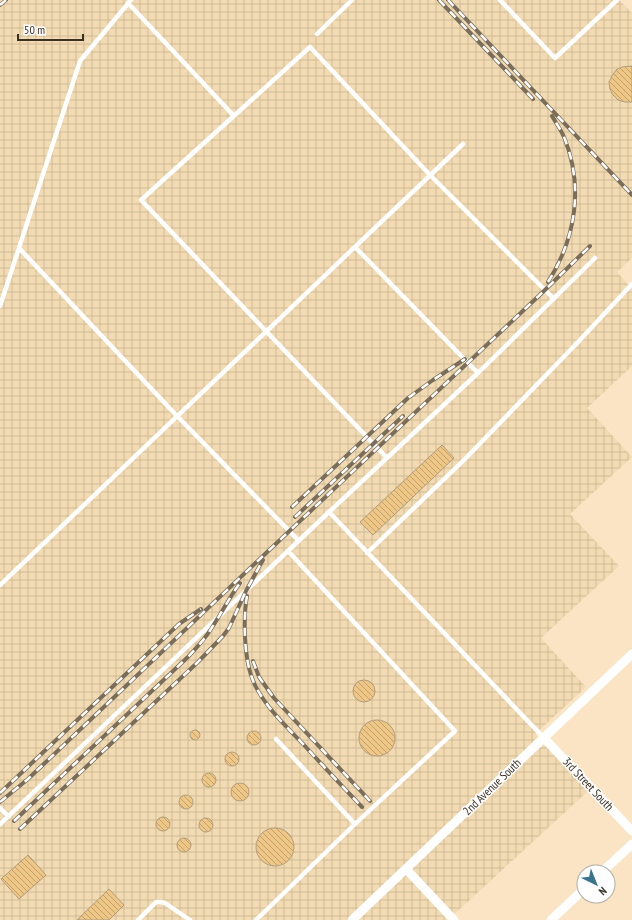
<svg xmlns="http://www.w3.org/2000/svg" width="632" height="920" font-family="'PT Sans Narrow',sans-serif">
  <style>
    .industrial { fill: url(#industrial-grid) }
    .building { fill: url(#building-back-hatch); stroke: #b19d7e }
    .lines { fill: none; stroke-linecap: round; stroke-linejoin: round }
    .lane { stroke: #fff; stroke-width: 4.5 }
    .street { stroke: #fff; stroke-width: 9 }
    .rail-casing { stroke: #7a6d5a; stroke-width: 4 }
    .rail { stroke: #fff; stroke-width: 2.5; stroke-dasharray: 8; stroke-linecap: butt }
    .labels { text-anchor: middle; stroke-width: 3; stroke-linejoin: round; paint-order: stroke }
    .street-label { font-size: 12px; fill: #393124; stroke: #fff }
  </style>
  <defs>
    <pattern id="industrial-grid" width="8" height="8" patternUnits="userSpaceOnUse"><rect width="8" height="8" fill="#f2dab2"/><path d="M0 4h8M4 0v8" fill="none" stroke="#d0bc99"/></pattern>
    <pattern id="building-back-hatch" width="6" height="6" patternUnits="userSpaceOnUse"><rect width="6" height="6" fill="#eec686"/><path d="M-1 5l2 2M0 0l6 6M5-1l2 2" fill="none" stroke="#c2a16d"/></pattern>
  </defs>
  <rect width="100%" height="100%" fill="#fae4c3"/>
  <path class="industrial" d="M0,0H619L632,13V258L617,272L632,289V366L587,408L632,457L570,514L619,566L541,638L586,687L535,734L588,791L448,920H0Z"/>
  <path class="building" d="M632,66V102H625L618,100L613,95L610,89L609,82L612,76L616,70L622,67Z
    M442,445L454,458L373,535L360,522Z
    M353 691a11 11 0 1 1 22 0a11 11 0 1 1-22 0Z
    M359 738a18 18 0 1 1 36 0a18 18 0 1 1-36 0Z
    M190 735a5 5 0 1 1 10 0a5 5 0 1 1-10 0Z
    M247 738a7 7 0 1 1 14 0a7 7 0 1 1-14 0Z
    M225 759a7 7 0 1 1 14 0a7 7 0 1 1-14 0Z
    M202 780a7 7 0 1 1 14 0a7 7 0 1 1-14 0Z
    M231 792a9 9 0 1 1 18 0a9 9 0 1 1-18 0Z
    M179 802a7 7 0 1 1 14 0a7 7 0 1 1-14 0Z
    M156 824a7 7 0 1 1 14 0a7 7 0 1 1-14 0Z
    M199 825a7 7 0 1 1 14 0a7 7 0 1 1-14 0Z
    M256 847a19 19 0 1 1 38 0a19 19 0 1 1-38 0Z
    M177 845a7 7 0 1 1 14 0a7 7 0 1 1-14 0Z
    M28,855L46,875L19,899L1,879Z
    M109,889L124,905L109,920H77Z"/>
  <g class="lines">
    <path class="lane" d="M500,0L555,58L617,0
      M128,3L234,116
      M317,34L352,0
      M355,247L478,373
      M19,248L177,416L299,541
      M0,306L80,61L131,0
      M387,458L141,200L310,47L430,175L554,299
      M329,512L543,737
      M367,553L464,460L579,341L632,284
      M0,585L463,144
      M276,739L355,824
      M0,808L8,816
      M0,824L329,512L478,373L595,258
      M138,920L156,902H161L165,903L190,920
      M256,920L355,824L455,731L288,551"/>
    <path class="street" d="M543,737L632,831
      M406,869L454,920
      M602,872L632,844
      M352,920L632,654
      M551,920L584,889"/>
    <defs>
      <path id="rail" d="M439,0L533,99
        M448,0L632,195
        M0,5L6,0
        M548,282C576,238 584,186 564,137C561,130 556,123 552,116
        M292,507L408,398L433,380L465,359
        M295,517L403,416
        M247,596C243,618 244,657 252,678C261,703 286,726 304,745C323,766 343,787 362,807
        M253,661L259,677L274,698L370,801
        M0,793L179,624L201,609
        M0,802L28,779L264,555L545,290L590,246
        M14,821L189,656C197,647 205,639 211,629C221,614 229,598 240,583
        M20,829L198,662L223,636L229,628L246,591L259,567L263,560"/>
    </defs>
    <use href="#rail" class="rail-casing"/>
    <use href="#rail" class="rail"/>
  </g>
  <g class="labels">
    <g class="street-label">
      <text transform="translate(588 784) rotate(47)" y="4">3rd Street South</text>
      <text transform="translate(492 787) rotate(-44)" y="4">2nd Avenue South</text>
    </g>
  </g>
  <g transform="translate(596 884) rotate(137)"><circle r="19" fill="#ffffff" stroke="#b0ada7"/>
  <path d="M0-3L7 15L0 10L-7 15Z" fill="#39738c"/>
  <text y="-6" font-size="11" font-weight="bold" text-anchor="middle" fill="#393124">N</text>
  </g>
  <path d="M18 34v6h65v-6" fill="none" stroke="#393124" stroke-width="2"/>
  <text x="24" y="34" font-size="12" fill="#393124" stroke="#ffffff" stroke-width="3" paint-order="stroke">50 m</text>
</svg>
